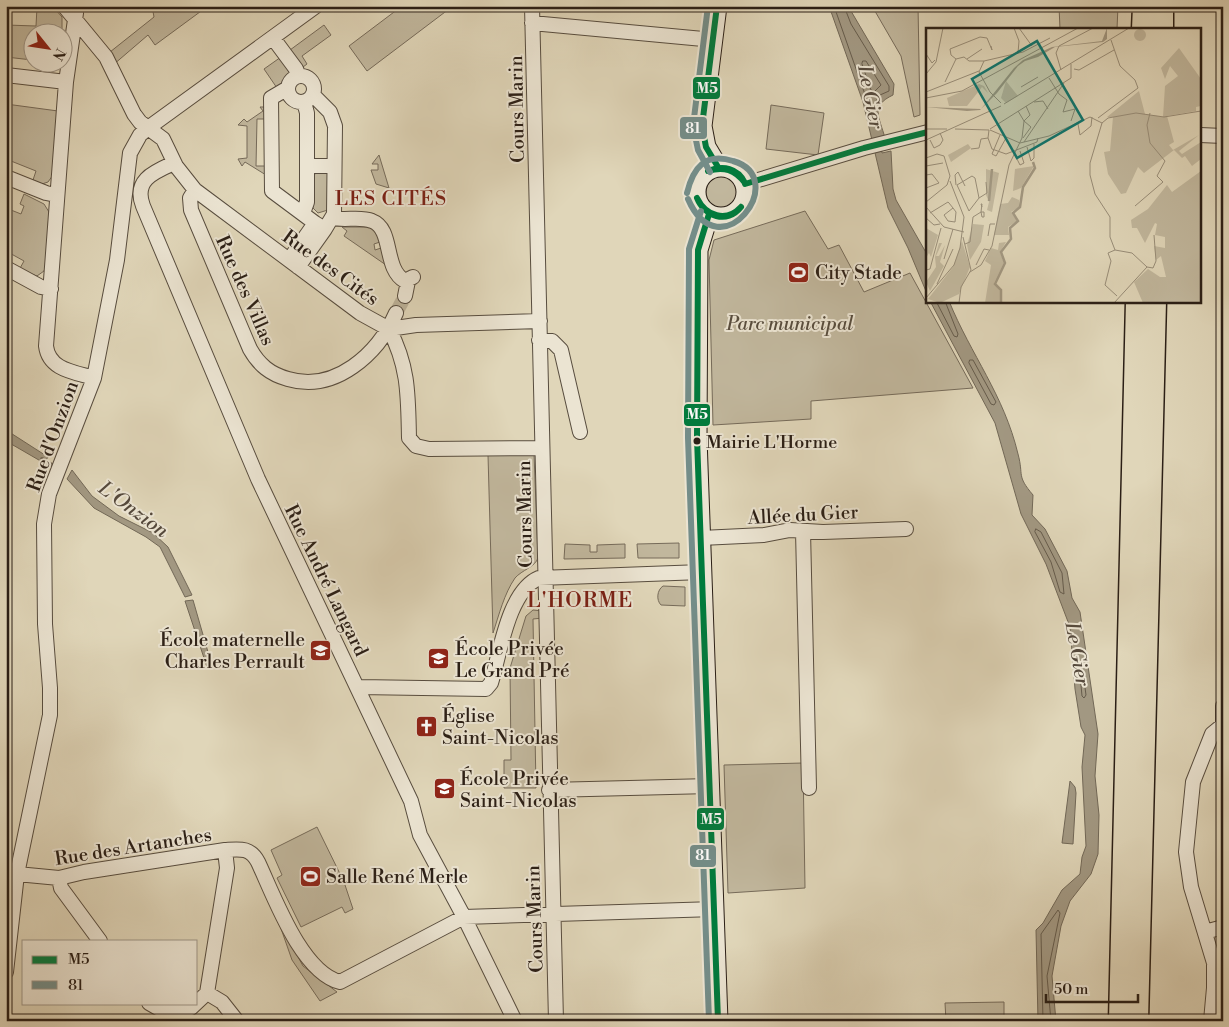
<svg xmlns="http://www.w3.org/2000/svg" width="1229" height="1027" font-family="'Libre Bodoni',serif">
  <style>
    .green { fill: #c1b79d; stroke: #766b5a }
    .water { fill: #a29882; stroke: #726857 }
    .lines { fill: none; stroke-linecap: round; stroke-linejoin: round }
    .shore { stroke: #665c4c; stroke-width: 1 }
    .stream { stroke: #726857; stroke-width: 4 }
    .minor-tunnel { stroke: #bcb198; stroke-width: 14; stroke-dasharray: 14 7; stroke-linecap: butt }
    .minor-casing { stroke: #584d3f; stroke-width: 16 }
    .secondary-casing { stroke: #2b1f16; stroke-width: 21 }
    .trunk-casing { stroke: #2b1f16; stroke-width: 25 }
    .minor { stroke: #ebe4d2; stroke-width: 14 }
    .secondary { stroke: #ebe4d2; stroke-width: 19 }
    .trunk { stroke: #e0d6b9; stroke-width: 22 }
    .bus-1-casing { stroke: #ebe4d2; stroke-width: 10 }
    .bus-2-casing { stroke: #ebe4d2; stroke-width: 10 }
    .bus-1 { stroke: #007b3d; stroke-width: 6 }
    .bus-2 { stroke: #748d89; stroke-width: 6 }
    .bus-dot { fill: #2b1f16; stroke: #ebe4d2; stroke-width: 2 }
    .labels { text-anchor: middle; stroke-width: 4; stroke-linejoin: round; paint-order: stroke }
    .bus-label { font-size: 18px; fill: #2b1f16; stroke: #ebe4d2; text-anchor: start }
    .street-label { font-size: 19px; fill: #2b1f16; stroke: #ebe4d2 }
    .poi-label { font-size: 19px; fill: #2b1f16; stroke: #ebe4d2; text-anchor: start }
    .park-label { font-size: 19px; font-style: italic; fill: #584d3e; stroke: #ebe4d2 }
    .water-label { font-size: 20px; font-style: italic; fill: #55493c; stroke: #ebe4d2 }
    .neighbourhood-label { font-size: 20px; letter-spacing: 1px; fill: #7a1f14; stroke: #ebe4d2 }
    .quarter-label { font-size: 21px; letter-spacing: 1px; fill: #7a1f14; stroke: #ebe4d2 }
    .inset-river { fill: none; stroke: #a29882; stroke-width: 2.5 }
    .inset-road { fill: none; stroke: #988d78; stroke-width: 1 }
    .view { fill: #0f766e; fill-opacity: 0.15; stroke: #0f766e; stroke-width: 2.5 }
    .inset-edge { fill: none; stroke: #2b1f16; stroke-width: 2.5 }
    .line-badge { stroke: #ebe4d2; stroke-width: 2 }
    .badge-label { font-size: 14px; text-anchor: middle; font-weight: bold; fill: #fff }
  </style>
  <rect width="100%" height="100%" fill="#e0d6b9"/>
  <filter id="stains"><feTurbulence type="fractalNoise" baseFrequency=".004" numOctaves="4"/><feColorMatrix values="0 0 0 0 .2 0 0 0 0 .09 0 0 0 0 .02 0 0 0 .5 -.17"/></filter>
  <radialGradient id="worn" r=".72"><stop offset=".6" stop-color="#630" stop-opacity="0"/><stop offset="1" stop-color="#630" stop-opacity=".3"/></radialGradient>
  <path class="green" d="M152,6H208L155,45L148,35L113,65L110,52L154,17Z
    M402,6H453L367,71L349,46Z
    M872,6H918L920,115L914,117L901,56Z
    M1059,6H1118L1117,29H1060Z
    M37,7L55,9L62,17V32H32V60L6,57V25L36,26Z
    M324,25L331,35L302,56L307,64L303,67L290,50Z
    M281,57L290,74L287,80L277,88L264,69Z
    M6,104L58,111L53,175L48,182L42,184L33,180L36,171L6,159Z
    M771,105L824,113L818,155L766,149Z
    M260,107H265L266,119H257L256,166H266V175L245,162L242,166L238,159L247,158V126L238,125L244,119L247,122L263,111Z
    M379,155L389,188L376,184L371,170H378V164H372Z
    M328,171V210L318,213L313,208L314,174Z
    M706 192a16 16 0 1 1 32 0a16 16 0 1 1-32 0Z
    M24,194L44,204L49,212L46,265L44,271L37,276L19,270L24,261L6,251V208L21,214L24,206L20,204Z
    M805,211L828,249L839,245L864,292L910,273L973,388L811,401V419L713,425L709,260L714,240Z
    M342,227H375L380,242L374,244L375,250L381,248L386,265L344,236L347,231Z
    M534,454L538,558C535,567 522,570 515,578C504,594 499,615 493,633L488,455Z
    M679,543V558H638L637,544Z
    M565,544L590,545V552H597V545L625,544V558L564,559Z
    M663,586L685,587V606L661,605C656,600 657,590 663,586Z
    M533,610L543,611V618L533,619L536,788H504V760H511L510,668L526,616Z
    M803,763L805,888L728,893L724,765Z
    M317,827L344,882L353,909L345,913L342,907L301,927L277,878L282,875L271,850Z
    M278,920L303,966L337,992L320,1001L292,960Z
    M1004,1002V1021H946L945,1003Z"/>
  <path class="water" d="M829,6H848L894,84L893,95C870,106 879,116 885,138L880,139L882,153L891,151L893,189L896,200L928,256V296L908,248L888,208L863,102Z
    M930,301H949C971,355 1004,395 1018,454C1024,476 1016,475 1033,495L1032,515L1045,529L1067,571L1072,598L1080,612L1098,734L1095,776L1099,815L1098,854L1091,874L1070,901L1061,926L1052,976L1056,1021H1038L1036,930L1043,923L1062,890L1080,874L1082,857L1086,846L1082,767L1085,735L1081,727L1075,689L1070,627L1046,564L1021,514L995,423Z
    M6,430L48,457L44,463L6,441Z
    M72,470L92,496L119,516L153,533L168,547L192,595L185,597L160,547L146,537L94,508L67,479Z
    M193,600L212,666L210,668L207,667L185,601Z
    M1070,781L1075,787L1076,793L1073,844L1062,843Z"/>
  <g class="lines">
    <path class="shore" d="M834,6L869,106L872,107L880,95L889,91V86L851,24L844,6
      M863,61H866L881,85L874,92L871,90L862,64Z
      M936,301L954,336L957,337L958,334L945,301
      M970,360H973L996,402L994,405L991,404L969,363Z
      M1036,529L1041,532L1062,573L1064,594L1060,592L1051,562L1035,532Z
      M1083,673L1086,695L1084,698L1082,696L1080,675Z
      M1043,1021L1041,934L1058,910L1060,913L1047,976L1051,1021"/>
    <path class="stream" d="M42,459L55,467"/>
    <path class="minor-tunnel" d="M396,313L405,296"/>
    <defs>
      <path id="minor" d="M64,6L106,57L134,114L140,122L163,139L176,166L195,190L360,313L389,329L416,325L540,321
        M532,6L556,1021
        M76,13L66,82L46,346C49,370 74,372 94,378
        M532,23L714,40
        M273,38L296,69L299,76
        M6,75L66,82
        M288 89a13 13 0 1 1 26 0a13 13 0 1 1-26 0Z
        M288,88L271,98L272,191L315,223
        M1200,135L1223,136
        M174,163C154,172 133,180 143,206L258,479L411,801L420,835L464,917L515,1021
        M307,166H334
        M6,177L46,193L56,195
        M745,184L864,148L928,132
        M195,190L190,198L191,210L250,349C259,365 270,374 288,379C335,393 378,354 396,313
        M303,213L307,202V113L304,102
        M333,218C346,221 360,216 372,221C394,229 383,269 405,281L413,277
        M289,260L315,223L325,229L334,214L335,126L330,112L313,95
        M298,267L325,229
        M6,268L41,287L51,289
        M405,296L408,281
        M389,329C409,367 408,396 409,438L416,446L429,449L541,448
        M539,340L552,341L561,350L580,432
        M803,531L809,788
        M701,538L764,535L790,530L823,532L906,529
        M359,687L486,689L491,683C500,654 508,591 539,578L702,572
        M1223,706V724
        M549,790L710,786
        M17,874L59,878L84,872L225,850C240,849 250,847 258,862C274,896 301,972 340,982L464,917L715,909
        M59,878L61,888L100,941
        M1205,932L1223,927
        M6,972L17,874L50,715V688L45,624L44,524L49,494L94,378L117,260L130,153L140,135L148,128L316,6
        M207,993L222,1002L237,1021
        M149,1003L163,1011L180,1012L191,1008L207,993L227,868L225,850
        M1211,1021L1214,988V963L1191,887L1186,852L1193,782L1212,734L1223,725"/>
      <path id="secondary" d="M717,6L702,126L706,147L718,167
        M696 192a25 25 0 1 1 50 0a25 25 0 1 1-50 0Z
        M709,214L698,250L697,438L718,1021"/>
      <path id="trunk" d="M1143,29L1144,6
        M1162,29V6
        M1120,1021L1137,301
        M1137,1021L1155,301"/>
    </defs>
    <use href="#minor" class="minor-casing"/>
    <use href="#secondary" class="secondary-casing"/>
    <use href="#trunk" class="trunk-casing"/>
    <use href="#minor" class="minor"/>
    <use href="#secondary" class="secondary"/>
    <use href="#trunk" class="trunk"/>
    <defs>
      <path id="bus-1" d="M717,6L702,126L706,147L718,167
        M708,171C723,165 738,168 745,183
        M708,171C724,166 735,170 745,183
        M745,184L864,148L928,132
        M697,198C706,216 726,223 741,207
        M697,198C704,216 727,225 741,207
        M709,214L698,250L697,438L718,1021"/>
      <path id="bus-2" d="M708,6L693,126L698,150L710,172
        M687,193C693,168 705,152 733,161C792,178 720,273 688,199
        M701,211L689,249L688,438L709,1021"/>
    </defs>
    <use href="#bus-1" class="bus-1-casing"/>
    <use href="#bus-2" class="bus-2-casing"/>
    <use href="#bus-1" class="bus-1"/>
    <use href="#bus-2" class="bus-2"/>
  </g>
  <defs>
    <symbol id="stadium-square" viewBox="-11 -11 22 22"><rect x="-9" y="-9" width="18" height="18" rx="4" fill="#8f2418" stroke="#ebe4d2"/><path d="M0-5a6.5 5 0 1 0 0 10a6.5 5 0 1 0 0-10ZM-3.5-1.8h7v3.6h-7Z" fill="#fff"/></symbol>
    <symbol id="school-square" viewBox="-11 -11 22 22"><rect x="-9" y="-9" width="18" height="18" rx="4" fill="#8f2418" stroke="#ebe4d2"/><path d="M0-5L7-2L0 1L-7-2ZM-4 1L0 2.5L4 1V4Q0 6-4 4Z" fill="#fff"/></symbol>
    <symbol id="church-square" viewBox="-11 -11 22 22"><rect x="-9" y="-9" width="18" height="18" rx="4" fill="#8f2418" stroke="#ebe4d2"/><path d="M-1.2-6h2.4v3.5h3.3v2.4h-3.3V6h-2.4V-.1h-3.3v-2.4h3.3Z" fill="#fff"/></symbol>
  </defs>
  <g fill-rule="evenodd">
    <use href="#stadium-square" x="786" y="260" width="25" height="25"/>
    <use href="#school-square" x="308" y="638" width="25" height="25"/>
    <use href="#school-square" x="426" y="646" width="25" height="25"/>
    <use href="#church-square" x="414" y="714" width="25" height="25"/>
    <use href="#school-square" x="432" y="776" width="25" height="25"/>
    <use href="#stadium-square" x="298" y="864" width="25" height="25"/>
  </g>
  <circle class="bus-dot" cx="697" cy="441" r="4.5"/>
  <g class="labels">
    <g class="bus-label">
      <text x="706" y="448">Mairie L'Horme</text>
    </g>
    <g class="street-label">
      <text transform="translate(516 109) rotate(-91)" y="7">Cours Marin</text>
      <text transform="translate(331 267) rotate(36)" y="7">Rue des Cités</text>
      <text transform="translate(246 290) rotate(66)" y="7">Rue des Villas</text>
      <text transform="translate(52 436) rotate(-70)" y="7">Rue d'Onzion</text>
      <text transform="translate(524 514) rotate(-91)" y="7">Cours Marin</text>
      <text transform="translate(803 514) rotate(-3)" y="7">Allée du Gier</text>
      <text transform="translate(327 580) rotate(64)" y="7">Rue André Langard</text>
      <text transform="translate(133 846) rotate(-9)" y="7">Rue des Artanches</text>
      <text transform="translate(534 919) rotate(-92)" y="7">Cours Marin</text>
    </g>
    <g class="poi-label">
      <text x="815" y="279">City Stade</text>
      <text x="305" y="646" text-anchor="end">École maternelle<tspan x="305" dy="22">Charles Perrault</tspan></text>
      <text x="455" y="655">École Privée<tspan x="455" dy="22">Le Grand Pré</tspan></text>
      <text x="442" y="722">Église<tspan x="442" dy="22">Saint-Nicolas</tspan></text>
      <text x="460" y="785">École Privée<tspan x="460" dy="22">Saint-Nicolas</tspan></text>
      <text x="326" y="883">Salle René Merle</text>
    </g>
    <g class="park-label">
      <text x="790" y="330">Parc municipal</text>
    </g>
    <g class="water-label">
      <text transform="translate(871 97) rotate(79)" y="7">Le Gier</text>
      <text transform="translate(134 509) rotate(36)" y="7">L'Onzion</text>
      <text transform="translate(1078 654) rotate(80)" y="7">Le Gier</text>
    </g>
    <g class="neighbourhood-label">
      <text x="391" y="205">LES CITÉS</text>
    </g>
    <g class="quarter-label">
      <text x="580" y="607">L'HORME</text>
    </g>
  </g>
  <g transform="translate(926 28)">
    <rect width="275" height="275" fill="#e0d6b9"/>
    <path d="M208 7a6 6 0 1 1 12 0a6 6 0 1 1-12 0ZM253,20L275,51V78L270,79V83L241,88L248,114L243,117L247,122L273,107L253,123L256,126L275,114V131L266,138L259,128L256,130L248,122L218,145L212,139L200,165L195,166L182,146L178,124L184,123L187,89H181L213,63L219,86L237,89L239,58L252,48L244,38L239,51L235,40ZM80,53L92,68L80,75L75,70ZM53,56L58,58L62,65L56,59L41,78H23L21,70ZM42,116L45,120L25,134L22,127ZM108,138L95,160L87,163L89,141ZM60,141L73,145L66,184L61,182L63,174L60,167ZM275,143V275H217L208,254L222,241L234,249H240L235,228L230,232L228,218L239,220V209L229,207L231,196L229,195L219,215L211,200H206L205,192L222,181L241,157L246,164ZM86,169L93,172V179L85,184L91,193L82,199L83,207H68L74,176L82,175ZM47,196L58,197L55,214L44,232L41,217ZM0,200L12,207L5,229L3,225L0,230ZM36,213L44,239L33,266L14,275L2,271L27,239ZM80,214L74,224L78,235L68,255L75,264L74,275H59L65,237L59,233L65,220L72,222L73,215ZM13,215H16L10,228H13L19,217L14,234L18,238L4,263L0,254L10,239L9,229Z" fill="#c1b79d"/>
    <path d="M181,0V11L177,14L129,19L112,29L99,33L92,38L71,65L54,82L41,83L0,79L55,81L88,40L97,32L126,19L176,13Z" fill="#a29882"/>
    <path class="inset-river" d="M63,173L66,141M75,275V262L69,256L79,235L75,224L85,211L84,200L92,193L87,185L94,179L97,159L109,140L107,134"/>
    <path class="inset-road" d="M88,0L93,13L92,25M93,0L106,18M0,26L6,35L9,32M41,31L56,21M58,33H43L38,29L30,31L25,27L24,21L54,9L61,10L66,22L65,18M148,41L153,42L188,22M135,42L130,25L133,18L167,0M0,46L10,34L17,0M123,50L133,66L141,72L137,84M19,54L30,31M95,59L112,49M0,64L53,43M0,70L36,63L152,0M108,74L117,73L122,81M75,75L64,64L53,44L58,33L97,24L124,10M78,76L203,0M137,84L149,81L145,93M172,90L212,60L209,52L194,38L185,12M98,93L104,87L100,78M176,95L164,135V147L169,166L184,189V209L189,222L182,225L185,233L179,257L191,268M152,96L154,107L165,98L166,89M0,101H21M29,101L63,102M64,101L145,50V36M64,102L94,115M74,107L66,126L70,128L80,110M62,110L66,121L80,126L111,114L112,110M97,110L105,99L98,93M0,112L75,78M4,112L8,120L14,117L17,112L14,105M98,114L138,55M94,115L123,108L164,89L176,95L182,90L210,85L238,89L275,83M101,119L105,133L108,130V116M45,121L53,120L55,111L62,110L63,102M89,127L94,137L98,135L94,123M0,130L11,126L18,128L24,148L21,157L0,174M0,138L17,135M0,147L6,146L13,155L0,160M46,148L49,150L53,170L43,183L31,157ZM30,157L29,147L32,144L39,158M53,170L61,165L60,154M209,178L237,154L231,148L239,133L224,115L221,97L224,85M0,179L18,199L38,204M55,184H58V189H56ZM4,185L22,174L23,175L27,180L30,184L29,194L22,193L18,187L27,180M0,190L8,197L14,196M62,208L64,196H69M39,216L44,214L47,189L55,184L56,176H55L56,179M18,231L27,201M50,237L58,221L63,222M221,239L227,240L230,233L228,207M0,242L4,241L15,200M44,244L55,237L66,218L83,137L96,110L98,93L92,83M11,256L27,221M0,270L28,237L34,220L38,189L24,153M33,275L35,259L45,242L37,209M188,275L221,239L206,225L189,222"/>
    <path class="view" d="M111,13L157,92L91,130L46,51Z"/>
    <rect width="275" height="275" class="inset-edge"/>
  </g>
  <g class="line-badge">
    <rect x="692" y="76" width="29" height="24" rx="5" fill="#007b3d"/>
    <rect x="679" y="116" width="29" height="24" rx="5" fill="#748d89"/>
    <rect x="683" y="403" width="28" height="24" rx="5" fill="#007b3d"/>
    <rect x="696" y="807" width="29" height="24" rx="5" fill="#007b3d"/>
    <rect x="689" y="844" width="28" height="24" rx="5" fill="#748d89"/>
  </g>
  <g class="badge-label">
    <text x="707" y="93">M5</text>
    <text x="693" y="133">81</text>
    <text x="697" y="419">M5</text>
    <text x="711" y="824">M5</text>
    <text x="703" y="860">81</text>
  </g>
  <rect width="1229" height="1027" fill="none" stroke="#e0d6b9" stroke-width="25"/>
  <rect x="8" y="8" width="1214" height="1012" fill="none" stroke="#2b1f16" stroke-width="2.5"/>
  <rect x="12" y="12" width="1204" height="1002" fill="none" stroke="#2b1f16"/>
  <rect x="22" y="940" width="175" height="65" fill="#ebe4d2" stroke="#9e9587"/>
  <rect x="32" y="956" width="25" height="8" fill="#007b3d" stroke="#9e9587"/>
  <text x="68" y="964" font-size="15" fill="#2b1f16">M5</text>
  <rect x="32" y="981" width="25" height="8" fill="#748d89" stroke="#9e9587"/>
  <text x="68" y="990" font-size="15" fill="#2b1f16">81</text>
  <g transform="translate(48 48) rotate(120)"><circle r="24" fill="#ebe4d2" stroke="#9e9587"/>
  <path d="M0-4L9 19L0 12L-9 19Z" fill="#8f2418"/>
  <text y="-8" font-size="14" font-weight="bold" text-anchor="middle" fill="#2b1f16">N</text>
  </g>
  <path d="M1046 994v8h92v-8" fill="none" stroke="#2b1f16" stroke-width="2.5"/>
  <text x="1054" y="994" font-size="15" fill="#2b1f16" stroke="#ebe4d2" stroke-width="4" paint-order="stroke">50 m</text>
  <rect width="100%" height="100%" filter="url(#stains)"/>
  <rect width="100%" height="100%" fill="url(#worn)"/>
</svg>
